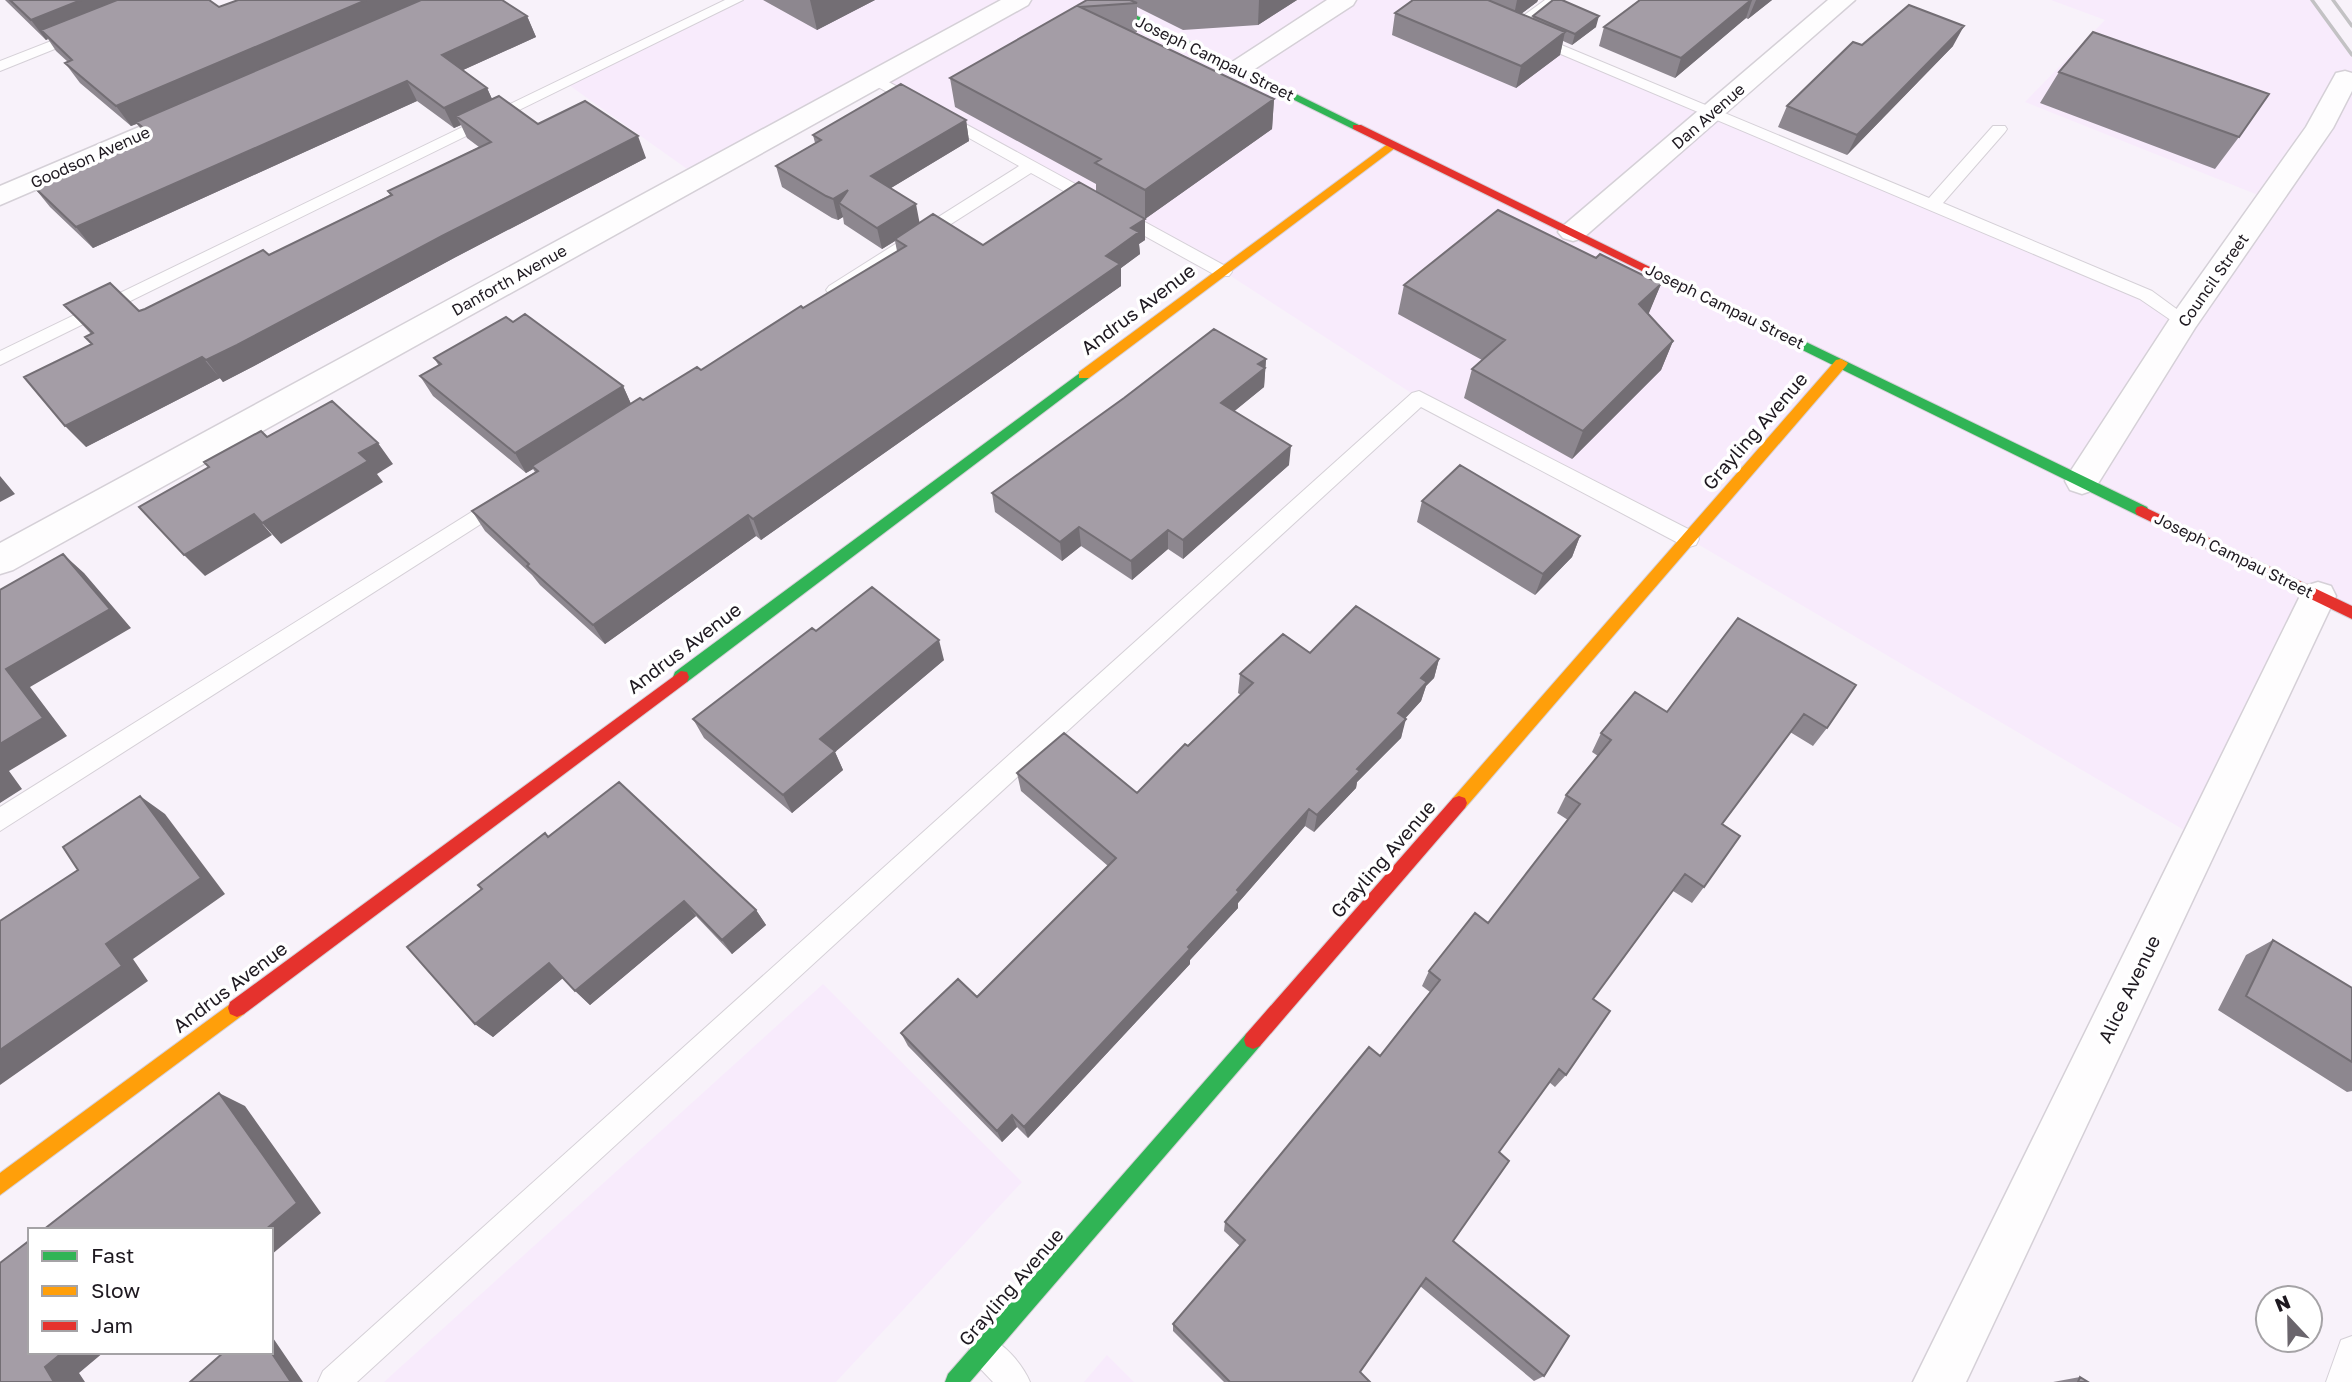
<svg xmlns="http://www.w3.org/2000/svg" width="2352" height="1382" font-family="'Golos Text',sans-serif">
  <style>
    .built { fill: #f8ebfc }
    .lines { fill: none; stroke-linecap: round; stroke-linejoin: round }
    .lane-casing { stroke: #d5d0d7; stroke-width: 2 }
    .street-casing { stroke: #d5d0d7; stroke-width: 3 }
    .fast-casing { stroke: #d5d0d7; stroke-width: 2 }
    .slow-casing { stroke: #d5d0d7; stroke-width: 2 }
    .jam-casing { stroke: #d5d0d7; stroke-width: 2 }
    .lane { fill: #fefdfe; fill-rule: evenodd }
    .street { fill: #fefdfe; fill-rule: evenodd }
    .fast { fill: #30b455; fill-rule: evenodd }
    .slow { fill: #ff9f0a; fill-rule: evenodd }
    .jam { fill: #e5322d; fill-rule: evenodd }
    .rail { stroke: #c3c2c4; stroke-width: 3.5 }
    .wall { fill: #8d878f }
    .shaded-wall { fill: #736e74 }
    .building { fill: #a49da6; stroke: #736e74; stroke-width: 2 }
    .labels { text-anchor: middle; stroke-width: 7; stroke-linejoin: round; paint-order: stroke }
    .far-street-label { font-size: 16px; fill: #1e1920; stroke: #fff }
    .street-label { font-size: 19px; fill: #1e1920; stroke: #fff }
  </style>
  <rect width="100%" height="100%" fill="#f8f2fa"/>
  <path class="built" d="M736,0H1445L2146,295L2184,321L2268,199L2025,102L2105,20L2051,0H2312L2352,55V613L2318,597L2201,840L1689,539L1419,398L1223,271L874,79L697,176L566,83Z
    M823,984L1022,1182L836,1382H384Z
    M1107,1355L1134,1382H1084Z"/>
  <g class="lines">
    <defs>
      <path id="lane" d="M725,0H743L0,365V351Z
        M1545,0H1561L1519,32H1509L1507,29L1509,26Z
        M82,29L89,33L87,36L0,71V61Z
        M1535,34L1929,198L1993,126H2005L2007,129L2005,132L1943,203L2152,291L2193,321L2190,325H2178L2140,299L1530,41L1528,38L1530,35Z
        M874,74L1229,268L1232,272L1229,276H1217L1031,173L841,294H829L826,290L829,286L1019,166L869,82L866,79L869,76Z
        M1419,391L1696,533L1699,539L1696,545L1689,547L1682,545L1421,407L357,1382H318L323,1371L1412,393Z
        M502,493L509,496L512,501L509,506L0,831V807Z
        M984,1335C1003,1342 1022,1363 1030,1382H993L973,1361L969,1350L973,1339Z
        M2352,1336V1382H2326L2341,1340Z"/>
      <path id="street" d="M1001,0H1031L1028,5L13,570L0,574V543Z
        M1327,0H1356L1353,5L1247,74L1238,77L1229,74L1225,69L1229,64Z
        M1828,0H1855L1583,238L1573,241L1563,238L1558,232L1563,226Z
        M2345,71L2352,73V91L2333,128L2195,328L2094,490L2082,494L2070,490L2065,481L2070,472L2173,314L2306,127L2336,73Z
        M191,105L200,107L204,113L200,119L0,205V186Z
        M2318,582L2331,586L2336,596L1966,1382H1913L2300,596L2305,586Z"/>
      <path id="fast" d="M1092,0H1105L1363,127L1353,129Z
        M1709,295L2147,507L2149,511L2147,515H2137L1705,302V296Z
        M1084,370L1089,372V378L687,682H675L673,677L675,672Z
        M1253,1031L1260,1034L1262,1040L1260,1046L970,1382H945L948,1374L1246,1034Z"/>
      <path id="slow" d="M1389,143L1399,145L1089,378H1079V372Z
        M1841,359L1848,363L1846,366L1465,808L1459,810L1453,808L1451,803L1453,798L1836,360Z
        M237,999L244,1002L246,1008L244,1014L0,1195V1173Z"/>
      <path id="jam" d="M1353,125H1361L1715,299L1713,302H1705L1353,129Z
        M2142,506L2352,606V619L2137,515L2135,511L2137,507Z
        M681,671L687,672L689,677L687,682L244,1014L237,1017L230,1014L228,1008L230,1002Z
        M1459,796L1465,798L1467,803L1465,808L1260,1046L1253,1049L1246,1046L1244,1040L1246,1034L1453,798Z"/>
    </defs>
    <use href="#lane" class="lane-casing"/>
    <use href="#street" class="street-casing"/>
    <use href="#fast" class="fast-casing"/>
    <use href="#slow" class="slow-casing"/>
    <use href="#jam" class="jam-casing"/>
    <use href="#lane" class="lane"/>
    <use href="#street" class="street"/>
    <use href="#fast" class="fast"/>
    <use href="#slow" class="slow"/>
    <use href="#jam" class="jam"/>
    <path class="rail" d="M2312,0L2352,55
      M2333,0L2352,26"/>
  </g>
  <path class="wall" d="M5,0H209L219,7L527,16L536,37L463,70L487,88L492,99L538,124L646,158L454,258L254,366L223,382L220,378L86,447L92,344L91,334L64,305L139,311L145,309L269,255L390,195L388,191L479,147L467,138L461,125L454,128L417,101L93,248L50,207L33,186L146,136L137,124L131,126L80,83L65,63L68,62L56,51L48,39L46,40Z
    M763,0H875L817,30Z
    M1087,0H1297L1258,25L1183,30L1137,7V32H1134L1274,99L1272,129L1145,219V240L1139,244L1140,254L1121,268V286L761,540L756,536L605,644L540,585L532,575L485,531L472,511L535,472L533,469L526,473L433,396L420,376L439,366L434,358L513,322L623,386L631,404L643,400L701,370L897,251L895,241L882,249L844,224L843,217L838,220L832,218L782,187L776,166L815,143L813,135L966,120L969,141L891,188L920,223L983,245L1096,192V184L955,107L950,78Z
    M1413,0H1538L1537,2L1521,14L1532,19L1533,16L1596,27L1572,45L1563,41L1560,55L1516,88L1392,35L1395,13Z
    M1640,0H1772L1748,19L1746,18L1675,78L1599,46L1604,27Z
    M1862,45L1953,46L1847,155L1778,127L1787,106Z
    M2059,72L2239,137L2215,169L2040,103Z
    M1596,258L1661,284L1648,314L1673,341L1661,370L1572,459L1464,398L1472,369L1482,360L1398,314L1404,285Z
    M1266,359L1264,387L1234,411L1289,465L1183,559L1168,549L1132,580L1081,546L1062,561L995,512L992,493Z
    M1422,501L1580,536L1572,557L1535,595L1417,522Z
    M1738,618L1827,728L1813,746L1790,732L1722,824L1704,887L1692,903L1673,891L1593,999L1566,1075L1555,1087L1549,1082L1499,1152L1453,1241L1544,1376L1534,1381L1420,1286L1360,1372L1370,1382H1224L1173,1331V1324L1240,1246L1224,1231L1225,1222L1380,1056L1430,992L1422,986L1429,971L1488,923L1568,820L1557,813L1566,795L1598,756L1592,752L1601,733L1667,712Z
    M816,631L944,660L835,752L843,770L792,813L704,738L693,719Z
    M1310,653L1439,659L1434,678L1426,686L1421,701L1405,718L1401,738L1357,782L1356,788L1314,832L1305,826L1238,903V908L1190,960V964L1028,1138L1017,1127L1002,1142L908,1046L901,1033L977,997L1108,866L1021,791L1017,773L1137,793L1241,695L1238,693L1240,674Z
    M548,837L756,910L766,925L732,954L696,916L590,1005L563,978L493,1037L475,1024Z
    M2273,940L2352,988V1091L2347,1092L2218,1010L2246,955Z
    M2080,1377L2088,1382H2053Z"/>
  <path class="shaded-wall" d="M81,0H146L41,30L48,39L46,40L31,20Z
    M366,0H422L131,126L116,106Z
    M810,0H875L817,30Z
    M1259,0H1297L1258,25Z
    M1517,0H1538L1537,2L1513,20Z
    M1751,0H1752L1746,18L1675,78L1681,58Z
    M1756,0H1772L1748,19Z
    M527,16L536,37L452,75L442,55Z
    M1599,16L1596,27L1572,45L1575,34Z
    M1964,26L1953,46L1847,155L1857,135Z
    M1565,32L1560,55L1516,88L1521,66Z
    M407,81L417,101L93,248L76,227Z
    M487,88L496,108L456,116L461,125L454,128L444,108Z
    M1274,99L1272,129L1145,219V190Z
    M966,120L969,141L876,197L871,176Z
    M638,136L646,158L454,258L254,366L223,382L206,360L442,236Z
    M848,190L839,203L843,217L838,220L833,199Z
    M916,204L920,225L895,239V241L882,249L877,228Z
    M1145,219V240L1139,244L1140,254L1121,268V286L761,540L753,519L1106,256L1131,228Z
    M1661,284L1649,313L1628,333L1639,304Z
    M1673,341L1661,370L1572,459L1583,431Z
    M202,357L220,378L86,447L65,426Z
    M1266,359L1264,387L1220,423L1221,403L1258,364Z
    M623,386L632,406L532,466L533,469L526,473L515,453Z
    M378,443L393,464L377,474L383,482L281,544L262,523L359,453Z
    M1291,446L1289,465L1183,559V540Z
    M0,476L15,494L0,502Z
    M254,514L272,535L205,576L184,555Z
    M748,515L756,536L605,644L593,625Z
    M1079,527L1081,546L1062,561L1060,542Z
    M1168,530V549L1132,580L1131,561Z
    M1580,536L1572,557L1535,595L1543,574Z
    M63,554L84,573L131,628L30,687L67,736L9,771L22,789L0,803V744L6,669Z
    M939,640L944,660L835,752L843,770L792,813L783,795L820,739Z
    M1439,659L1434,678L1426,686L1421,701L1393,732L1398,713L1421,678Z
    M1406,719L1401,738L1357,782L1356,788L1314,832L1317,815L1357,769Z
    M140,796L165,814L225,894L133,959L148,981L0,1085V1050L106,944Z
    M1309,809L1305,826L1238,903V908L1190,960V964L1028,1138L1024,1127L1188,947L1237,890Z
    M684,901L696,916L590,1005L575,991Z
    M756,910L766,925L732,954L722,940Z
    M549,963L564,977L493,1037L475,1024Z
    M219,1093L245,1106L321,1213L271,1255V1230H265Z
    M1012,1115L1017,1127L1002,1142L997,1131Z
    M271,1335L303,1382H291L271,1352Z
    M63,1352H104L79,1373L85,1382H54L45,1367Z"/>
  <path class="building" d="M10,0H81L31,20Z
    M117,0H209L219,7L238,0H366L116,106L65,63L72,60L41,30Z
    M421,0H502L527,16L442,55L487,88L444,108L407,81L76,227L33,186L151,134L136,122Z
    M1087,0H1130L1137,3L1080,7L1274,99L1145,190L1095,163L1101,159L950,78Z
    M1413,0H1488L1565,32L1521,66L1395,13Z
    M1553,0H1562L1599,16L1575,34L1533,16Z
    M1640,0H1751L1681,58L1604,27Z
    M1909,5L1964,26L1857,135L1787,106L1853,42L1862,45Z
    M2093,32L2269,94L2239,137L2059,72Z
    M901,84L966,120L871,176L916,204L877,228L839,203L848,190L833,199L826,196L776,166L821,140L813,135Z
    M499,96L538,124L585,101L638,136L442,236L237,345L206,360L202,357L65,426L24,377L92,344L85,337L93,333L64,305L110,283L139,311L145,309L263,250L269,255L392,195L388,191L491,142L456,116Z
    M1079,182L1145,219L1131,228L1139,232L1106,256L1120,264L753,519L748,515L593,625L527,566L529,564L472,511L538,471L532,466L640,398L643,400L697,367L701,370L801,306L803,308L906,246L895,239L933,214L983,245Z
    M1498,210L1596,258L1600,254L1661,284L1639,304L1673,341L1583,431L1472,369L1505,340L1404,285Z
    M525,314L623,386L515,453L420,376L441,364L434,358L506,317L513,322Z
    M1214,329L1266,359L1258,364L1265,368L1221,403L1291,446L1183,540L1168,530L1131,561L1079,527L1060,542L992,493L1124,398Z
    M332,401L378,443L359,453L368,461L262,523L254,514L184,555L139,507L209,467L204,462L261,431L267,437Z
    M1460,465L1580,536L1543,574L1422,501Z
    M63,554L110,609L6,669L43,718L0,744V590Z
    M872,587L939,640L820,739L835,751L783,795L693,719L812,628L816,631Z
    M1356,606L1439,659L1421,678L1427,682L1398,713L1406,719L1357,769L1360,771L1317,815L1309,809L1237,890L1239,892L1188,947L1190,949L1024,1127L1012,1115L997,1131L901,1033L958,979L977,997L1116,858L1017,773L1064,733L1137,793L1185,744L1188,746L1253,683L1240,674L1283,634L1310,653Z
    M1738,618L1856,685L1827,728L1804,714L1722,824L1740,836L1704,887L1685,874L1593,999L1610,1011L1566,1075L1559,1069L1499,1152L1509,1161L1453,1241L1569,1336L1544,1376L1426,1278L1360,1372L1370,1382H1230L1173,1324L1245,1240L1225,1222L1369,1047L1380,1056L1440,980L1429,971L1475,913L1488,923L1580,804L1566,795L1611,740L1601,733L1635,692L1667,712Z
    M619,782L756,910L722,940L684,901L575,991L549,963L475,1024L407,947L482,889L478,885L545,833L548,837Z
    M140,796L201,878L106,944L122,966L0,1050V921L78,870L63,847Z
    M2273,940L2352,988V1062L2246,996Z
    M219,1093L297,1203L265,1230H43Z
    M30,1240V1352H63L45,1367L54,1382H0V1263Z
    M224,1352H271L291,1382H190Z
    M2080,1377L2088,1382H2078Z"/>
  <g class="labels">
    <g class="far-street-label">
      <text transform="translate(1215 58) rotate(26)" y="6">Joseph Campau Street</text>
      <text transform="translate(1708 116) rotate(-41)" y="6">Dan Avenue</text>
      <text transform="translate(90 157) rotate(-24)" y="6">Goodson Avenue</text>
      <text transform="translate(509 280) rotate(-29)" y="6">Danforth Avenue</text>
      <text transform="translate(2213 280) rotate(-55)" y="6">Council Street</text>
      <text transform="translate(1725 306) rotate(26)" y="6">Joseph Campau Street</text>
      <text transform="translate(2234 555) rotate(26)" y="6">Joseph Campau Street</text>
    </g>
    <g class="street-label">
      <text transform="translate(1138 309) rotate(-37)" y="7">Andrus Avenue</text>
      <text transform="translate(1755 431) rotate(-49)" y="7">Grayling Avenue</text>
      <text transform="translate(684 648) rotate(-37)" y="7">Andrus Avenue</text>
      <text transform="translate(1383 859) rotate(-49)" y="7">Grayling Avenue</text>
      <text transform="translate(230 987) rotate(-37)" y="7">Andrus Avenue</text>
      <text transform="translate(2129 989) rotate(-64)" y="7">Alice Avenue</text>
      <text transform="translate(1011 1287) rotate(-49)" y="7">Grayling Avenue</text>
    </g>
  </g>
  <rect x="28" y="1228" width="245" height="126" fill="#ffffff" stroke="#a5a3a6" stroke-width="2"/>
  <rect x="42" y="1251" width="35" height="10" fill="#30b455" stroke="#a5a3a6" stroke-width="2"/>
  <text x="91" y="1263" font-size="21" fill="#1e1920">Fast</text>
  <rect x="42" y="1286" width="35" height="10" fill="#ff9f0a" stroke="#a5a3a6" stroke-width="2"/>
  <text x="91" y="1298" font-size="21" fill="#1e1920">Slow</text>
  <rect x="42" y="1321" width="35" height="10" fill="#e5322d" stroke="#a5a3a6" stroke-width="2"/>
  <text x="91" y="1333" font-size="21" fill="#1e1920">Jam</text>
  <g transform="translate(2289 1319) rotate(338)"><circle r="33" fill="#ffffff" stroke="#a5a3a6" stroke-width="2"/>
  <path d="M0-5L12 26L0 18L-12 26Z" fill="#6a656c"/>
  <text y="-10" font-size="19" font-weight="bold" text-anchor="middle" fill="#1e1920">N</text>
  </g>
</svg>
